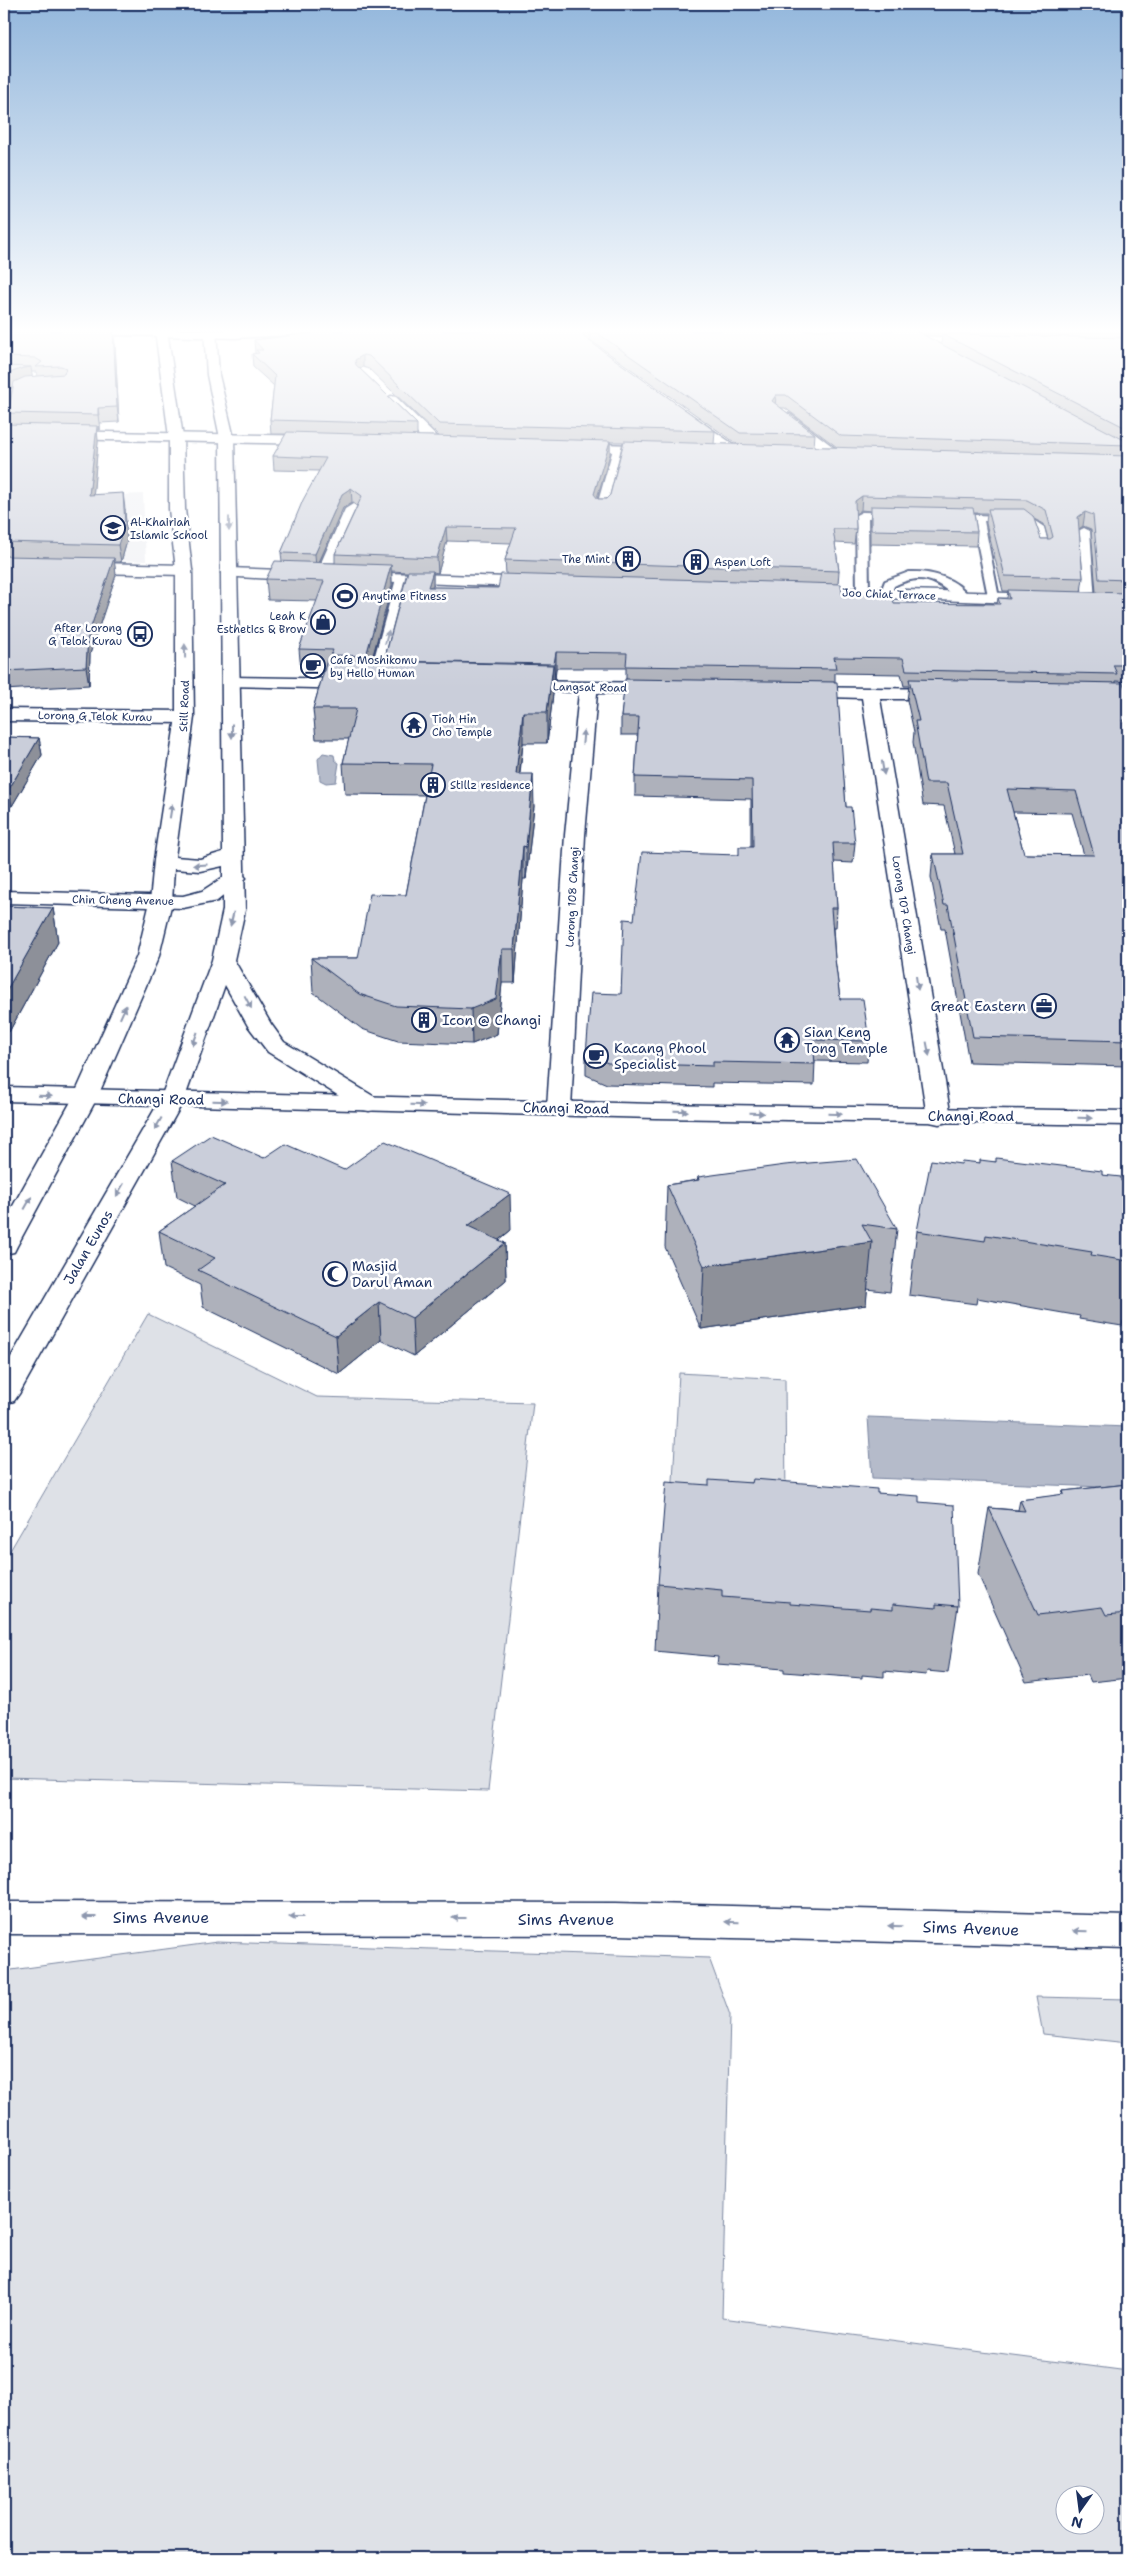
<svg xmlns="http://www.w3.org/2000/svg" width="1132" height="2562" font-family="'Shantell Sans',sans-serif">
  <style>
    .built { fill: #eff0f4 }
    .green { fill: #dee1e7; stroke: #7c88a2; fill-rule: evenodd }
    .water { fill: #b5bbca; stroke: #77839f }
    .lines { fill: none; stroke-linecap: round; stroke-linejoin: round }
    .lane-casing { stroke: #1b2f5e; stroke-width: 4 }
    .street-casing { stroke: #1b2f5e; stroke-width: 3 }
    .primary-casing { stroke: #1b2f5e; stroke-width: 3 }
    .highway-casing { stroke: #1b2f5e; stroke-width: 3 }
    .lane { fill: #fff; fill-rule: evenodd }
    .street { fill: #fff; fill-rule: evenodd }
    .primary { fill: #fff; fill-rule: evenodd }
    .highway { fill: #fff; fill-rule: evenodd }
    .wall { fill: #aeb1bb; stroke: #1b2f5e; fill-rule: evenodd }
    .shaded-wall { fill: #8d9099; stroke: #1b2f5e }
    .building { fill: #caceda; stroke: #1b2f5e; fill-rule: evenodd }
    .oneway { fill: #8d97ae }
    .labels { text-anchor: middle; stroke-width: 5; stroke-linejoin: round; paint-order: stroke }
    .far-poi-label { font-size: 11px; fill: #1b2f5e; stroke: #fff; text-anchor: start }
    .far-street-label { font-size: 11px; fill: #1b2f5e; stroke: #fff }
    .poi-label { font-size: 14px; fill: #1b2f5e; stroke: #fff; text-anchor: start }
    .street-label { font-size: 14px; fill: #1b2f5e; stroke: #fff }
    .near-street-label { font-size: 16px; fill: #1b2f5e; stroke: #fff }
  </style>
  <rect width="100%" height="100%" fill="#fff"/>
  <filter id="ink" filterUnits="userSpaceOnUse"><feTurbulence type="fractalNoise" baseFrequency=".02" numOctaves="2"/><feDisplacementMap in="SourceGraphic" scale="10" xChannelSelector="R" yChannelSelector="G"/><feConvolveMatrix kernelMatrix="1 2 1 2 8 2 1 2 1" color-interpolation-filters="sRGB"/></filter>
  <g filter="url(#ink)">
    <path class="built" d="M143,494L146,561L81,560V497Z"/>
    <path class="green" d="M148,1314L317,1397L533,1403L488,1791L4,1778V1561Z
      M679,1373L785,1379L786,1505L672,1499Z
      M217,1942L709,1958L730,2015L722,2318L1128,2371V2558H4V1971ZM1064,2494H1094V2524H1064Z
      M1036,1997L1128,1999V2043L1043,2034Z"/>
    <path class="water" d="M323,753L334,755L335,760L339,763L336,782L326,783L320,780L318,759Z
      M868,1417L1128,1427V1488L872,1478Z"/>
    <g class="lines">
      <defs>
        <path id="lane" d="M38,383L41,384V388L15,394L9,427L4,430V401L7,391L14,387Z
          M618,446L623,449L608,509L606,511H598L596,509L613,449Z
          M862,512L898,513L904,516L898,519L868,518L869,594L863,598L857,594L856,515Z
          M947,514L1029,517L1044,527L1050,550L1048,552H1040L1033,529L1023,522L984,521L999,598L993,602L989,601L973,521L943,519V515Z
          M1084,528L1090,531L1095,601L1089,605L1083,601L1078,531Z
          M909,572C932,571 956,578 970,597L968,600C950,604 938,563 894,586L890,597H882L880,594L885,581Z
          M402,575L408,579L381,684L379,687H369L367,684L396,579Z"/>
        <path id="street" d="M75,330H314L308,334L235,338L81,334Z
          M917,336L978,338L984,342L978,346L913,343L911,340Z
          M391,396L396,397L440,440L442,443L440,446H430L386,403L384,400Z
          M684,410L740,449L742,452L740,455H730L679,417L677,414L679,411Z
          M785,413L790,414L840,452L842,455L840,458H830L780,420L778,417L780,414Z
          M4,430L320,436L327,440L320,444L4,438Z
          M573,443L660,446L667,450L660,454L568,450L566,447L568,444Z
          M353,504L361,509L331,576L329,579H317L315,576L345,509Z
          M4,561L184,565L192,570L184,575L4,571Z
          M229,568L305,571L313,576L305,581L223,576L221,573Z
          M356,572L537,578L545,583L537,588L350,580L348,577Z
          M805,587L1045,594L1053,599L1045,604L799,595L797,592Z
          M232,677L357,679L363,680L366,684L363,688L357,689L226,686L223,682L226,678Z
          M515,681L662,683L668,684L671,688L668,692L662,693H597L585,835L571,1108L568,1113L559,1115L550,1113L547,1108L565,835L579,692L509,690L506,686L509,682Z
          M800,687L944,689L950,690L953,694L950,698L944,699H880L951,1117L948,1122L939,1124L930,1122L927,1117L862,698L794,696L791,692L794,688Z
          M4,709L185,711L192,713L194,717L192,721L185,723L4,721Z
          M235,872L242,874L246,878L217,901L183,908L4,903V891L183,896L202,891L228,874Z"/>
        <path id="primary" d="M4,1087L655,1104L1128,1111V1125L655,1118L4,1101Z
          M4,1902L616,1903L1128,1916V1948L616,1935L4,1934Z"/>
        <path id="highway" d="M155,330H167L183,437L185,509L192,570L194,717L175,857L200,859L223,852L220,438L207,375L204,330H216L219,375L234,438L245,910L234,960L271,1024L284,1042L378,1099L381,1104L378,1109L369,1111L360,1109L268,1052L248,1026L225,985L184,1100L19,1394L14,1401L4,1404V1369L160,1100L212,960L223,910V866L200,871L174,869L172,902L159,956L97,1098L17,1246L14,1252L4,1254V1222L73,1098L137,956L150,902L154,860L176,717V570L169,509V437Z"/>
      </defs>
      <use href="#lane" class="lane-casing"/>
      <use href="#street" class="street-casing"/>
      <use href="#primary" class="primary-casing"/>
      <use href="#highway" class="highway-casing"/>
      <use href="#lane" class="lane"/>
      <use href="#street" class="street"/>
      <use href="#primary" class="primary"/>
      <use href="#highway" class="highway"/>
    </g>
    <path class="wall" d="M4,330L115,344L119,422L100,423V430H97L98,442L93,495L125,509L127,541L121,562H114L116,575L90,654L89,685L4,690V424L10,425L8,413L13,387L5,390L4,395ZM31,372H37V376L32,377Z
      M303,330H1128V682L1116,681V683L1128,694V1066L969,1062L945,929H941L931,877L933,854H955L944,806L923,805L913,742L914,732L907,700L909,686H904L901,674L835,673V682L846,807L855,843L853,863L834,862L837,908L836,928H833L835,959L840,999L869,1041L867,1062L815,1061L814,1085L712,1083V1087L607,1084L586,1075V1054L621,994L634,920L751,847V799L635,796V777L638,735H621V717L626,679V668H556L555,681L553,680V694L547,743H523L520,774L534,806L526,879H523L515,983H502L497,1034L472,1044L398,1041L362,1029L313,992L311,958H358L406,895L425,795L345,794L343,763L349,739H316L313,709L324,671H301L299,649L317,601L268,600L266,579L282,561L281,553L319,471L274,470L273,456L286,434H271L270,420L274,386L253,367L252,354H256L255,353L254,340L303,334ZM923,335L942,336L941,345ZM590,340L737,444H714L715,431L589,341ZM363,367L369,369L439,436H417V424L360,369ZM781,408H785L837,447H814L815,434ZM610,442H623L610,495L606,499H598L597,498L610,454ZM352,502L357,506L335,554V563H319L343,508ZM861,510L871,511L870,520V544L976,546L977,532L974,513H987L986,523L1003,591H1008L1007,598H998L997,604L894,603L842,594L838,584L839,571L835,543L854,544L856,529L855,514ZM1034,519L1044,524L1048,539H1041ZM1083,526L1091,529L1096,592H1081L1083,578L1079,529ZM447,541L511,543L505,560L506,574L498,588L433,587V572L438,573ZM392,571L407,572L384,661H371L392,585ZM1013,812L1072,813L1084,855L1024,854Z
      M4,737L39,738L42,755L12,806H4Z
      M4,906L53,908L58,942L9,1032H4Z
      M264,1158L344,1170L511,1230L499,1240L505,1243L506,1280L414,1356L381,1340L339,1374L203,1307L200,1285L164,1268L159,1231L195,1206L177,1197L172,1161Z
      M996,1162L1102,1175L1121,1181L1128,1182V1322L1123,1321L1122,1326L1079,1319L1080,1316L977,1298L976,1304L909,1295L917,1231L961,1164Z
      M698,1177L897,1229L890,1292L867,1289L866,1305L701,1329L665,1247L667,1185L697,1180Z
      M752,1483L877,1493L919,1502L958,1606L948,1673L927,1671L926,1675L884,1671V1677L862,1675V1678L784,1672V1669L717,1664L718,1657L655,1651L658,1584L709,1485Z
      M1128,1484V1678L1091,1682L1088,1675L1026,1682L978,1574L989,1508L1018,1510L1020,1500L1062,1495L1063,1491Z"/>
    <path class="shaded-wall" d="M4,330H19L4,342Z
      M113,330L115,344L119,422L117,407Z
      M586,330H590V340L582,345V333Z
      M363,355V367L355,372V360Z
      M31,367L33,382H25L5,390L4,395V375L23,368Z
      M776,395L775,408L772,401Z
      M98,408L100,423V430L98,415Z
      M97,426L98,442L92,511L89,495Z
      M610,441V454L594,508V494Z
      M351,488L352,502L343,508L316,569L315,554L342,494Z
      M123,493L125,509L127,541L121,562L118,545Z
      M862,496L861,510L854,515L855,501Z
      M1085,512L1083,526L1076,531L1078,517Z
      M446,527L447,541L438,573L437,558Z
      M114,558L116,575L90,654L89,685L86,667L88,636Z
      M391,565L392,585L367,677L366,656Z
      M433,571V586L428,587Z
      M556,652V668L555,681L554,664Z
      M553,665V694L547,743V712Z
      M523,712V743L516,805V774Z
      M39,738L42,755L12,806L9,789Z
      M533,774L534,806L526,879V847Z
      M523,846V879L515,983L514,949Z
      M53,908L58,942L9,1032L4,1005V995Z
      M502,949V983L497,1034L472,1044L471,1009Z
      M510,1194L511,1230L470,1263L468,1226Z
      M872,1242L866,1305L701,1329L704,1266Z
      M505,1243L506,1280L414,1356L412,1318Z
      M379,1302L381,1340L339,1374L336,1336Z"/>
    <path class="building" d="M13,330H113L117,407L98,408V415L8,413L14,382L25,377L64,374L66,368L61,366L36,367L42,362L35,358L4,357V337Z
      M310,330H586L582,333L585,338L715,431L439,424L369,356L363,355L355,360L356,365L417,424L270,420L275,376L252,354L259,353L256,350H263L254,340L313,333Z
      M593,330H914L1128,442V445L841,436L786,395H776L772,401L815,434L740,433Z
      M942,334L1128,338V429Z
      M4,366L31,367L23,368L4,375Z
      M4,424L97,426L89,495L123,493L125,524L118,545L4,542Z
      M287,432L610,441L594,494L598,499H606L610,495L624,441L1128,456V580L1099,579L1093,515L1085,512L1078,517L1083,578L1005,576L988,509H1024L1033,516L1041,539H1050L1053,537L1046,510L1027,500L862,496L855,501L856,529H833L839,571L505,560L516,528L446,527L437,558L335,554L362,496L351,488L342,494L315,554L281,553L303,500L326,458L273,456Z
      M871,506L973,508L977,532L871,530Z
      M4,556L114,558L88,636L86,667L4,671Z
      M275,561L391,565L366,656L331,655L333,650L299,649L324,581L266,579Z
      M408,571H433L428,587L498,588L501,574L841,584L842,594L892,595L894,603L1000,604L998,598L1010,599L1008,590L1128,593V665H1113L1117,674L906,670L903,658L834,657L836,669L626,666L627,653L556,652L554,664L384,661Z
      M327,660L553,665L547,712H523L516,774H533L526,847L523,846L514,949H502L496,999L471,1009L396,1006L359,994L311,958H358L370,894L406,895L431,764L343,763L356,709H313Z
      M625,679L837,682L846,807H851L855,843H833L837,908H831L835,959L840,999H863L869,1041L813,1040L815,1064L713,1062V1066L608,1063L586,1054L591,993L621,994L624,919L634,920L642,852L739,855V847H753L752,780L635,777L639,717H621Z
      M909,679L1123,683L1128,694V720H1123L1128,734V1041L973,1037L948,905H944L933,854H963L947,783H926L915,721H919ZM1007,789L1076,791L1094,855L1024,854Z
      M4,737L39,738L9,789H4Z
      M4,906L53,908L4,995Z
      M211,1135L264,1158L285,1144L344,1170L385,1141L510,1194L468,1226L505,1243L412,1318L379,1302L336,1336L198,1270L215,1258L159,1231L225,1185L172,1161Z
      M996,1158L1102,1171V1175L1121,1177V1181L1128,1182V1261L1091,1255L1092,1252L986,1235L985,1241L917,1231L931,1160L961,1164L962,1161L980,1163V1160L996,1162Z
      M857,1159L897,1229L862,1224L872,1242L704,1266L667,1185L699,1180L698,1177L785,1165Z
      M753,1479L877,1489V1493L919,1496V1502L954,1505L958,1606L936,1604V1608L893,1604V1610L870,1608V1610L790,1604V1602L722,1597V1590L658,1584L666,1482L709,1485V1480L752,1483Z
      M1128,1484V1613L1106,1615L1102,1607L1038,1615L989,1508L1025,1511L1020,1500L1064,1494L1063,1491Z"/>
    <defs><path id="oneway-solid" d="M-6-.8H1V-3.2L6.5 0L1 3.2V.8H-6Z" transform="scale(1.25)"/></defs>
    <g class="oneway">
      <use href="#oneway-solid" transform="translate(229 524) rotate(90)"/>
      <use href="#oneway-solid" transform="translate(387 637) rotate(-75)"/>
      <use href="#oneway-solid" transform="translate(185 651) rotate(-91)"/>
      <use href="#oneway-solid" transform="translate(232 731) rotate(90)"/>
      <use href="#oneway-solid" transform="translate(583 737) rotate(-85)"/>
      <use href="#oneway-solid" transform="translate(883 768) rotate(81)"/>
      <use href="#oneway-solid" transform="translate(171 811) rotate(-81)"/>
      <use href="#oneway-solid" transform="translate(200 865) rotate(176)"/>
      <use href="#oneway-solid" transform="translate(232 919) rotate(103)"/>
      <use href="#oneway-solid" transform="translate(917 983) rotate(82)"/>
      <use href="#oneway-solid" transform="translate(248 1002) rotate(62)"/>
      <use href="#oneway-solid" transform="translate(123 1012) rotate(-66)"/>
      <use href="#oneway-solid" transform="translate(195 1039) rotate(110)"/>
      <use href="#oneway-solid" transform="translate(928 1049) rotate(79)"/>
      <use href="#oneway-solid" transform="translate(45 1096) rotate(2)"/>
      <use href="#oneway-solid" transform="translate(220 1101) rotate(1)"/>
      <use href="#oneway-solid" transform="translate(418 1105) rotate(1)"/>
      <use href="#oneway-solid" transform="translate(681 1111) rotate(1)"/>
      <use href="#oneway-solid" transform="translate(757 1113) rotate(1)"/>
      <use href="#oneway-solid" transform="translate(835 1114) rotate(1)"/>
      <use href="#oneway-solid" transform="translate(1085 1118) rotate(1)"/>
      <use href="#oneway-solid" transform="translate(158 1124) rotate(119)"/>
      <use href="#oneway-solid" transform="translate(120 1190) rotate(120)"/>
      <use href="#oneway-solid" transform="translate(28 1203) rotate(-61)"/>
      <use href="#oneway-solid" transform="translate(89 1917) rotate(180)"/>
      <use href="#oneway-solid" transform="translate(296 1917) rotate(-180)"/>
      <use href="#oneway-solid" transform="translate(459 1918) rotate(-180)"/>
      <use href="#oneway-solid" transform="translate(732 1922) rotate(-179)"/>
      <use href="#oneway-solid" transform="translate(895 1926) rotate(-179)"/>
      <use href="#oneway-solid" transform="translate(1080 1931) rotate(-178)"/>
    </g>
  </g>
  <linearGradient id="sky" x2="0" y2="1"><stop stop-color="#93b7dc"/><stop offset="0.48" stop-color="#fff"/><stop offset="1" stop-color="#fff" stop-opacity="0"/></linearGradient>
  <rect width="1132" height="689" fill="url(#sky)"/>
  <defs>
    <symbol id="school-ring" viewBox="-11 -11 22 22"><circle r="9.5" fill="#fff" stroke="#1b2f5e" stroke-width="1.5"/><path d="M0-5L7-2L0 1L-7-2ZM-4 1L0 2.5L4 1V4Q0 6-4 4Z" fill="#1b2f5e"/></symbol>
    <symbol id="building-ring" viewBox="-11 -11 22 22"><circle r="9.5" fill="#fff" stroke="#1b2f5e" stroke-width="1.5"/><path d="M-4-6H4V6H1V3H-1V6H-4ZM-2.5-4.3h1.7v1.8h-1.7ZM.8-4.3h1.7v1.8H.8ZM-2.5-1h1.7V.8h-1.7ZM.8-1h1.7V.8H.8Z" fill="#1b2f5e"/></symbol>
    <symbol id="stadium-ring" viewBox="-11 -11 22 22"><circle r="9.5" fill="#fff" stroke="#1b2f5e" stroke-width="1.5"/><path d="M0-5a6.5 5 0 1 0 0 10a6.5 5 0 1 0 0-10ZM-3.5-1.8h7v3.6h-7Z" fill="#1b2f5e"/></symbol>
    <symbol id="shop-ring" viewBox="-11 -11 22 22"><circle r="9.5" fill="#fff" stroke="#1b2f5e" stroke-width="1.5"/><path d="M-5-2.5h2.3a2.7 3.5 0 0 1 5.4 0H5L5.5 6h-11ZM-1.5-2.5h3a1.5 2.3 0 0 0-3 0Z" fill="#1b2f5e"/></symbol>
    <symbol id="bus-ring" viewBox="-11 -11 22 22"><circle r="9.5" fill="#fff" stroke="#1b2f5e" stroke-width="1.5"/><path d="M-5-6H5V4H4V6H2V4H-2V6H-4V4H-5ZM-3.5-4V0h7V-4ZM-3.5 1.2v1.5H-2V1.2ZM2 1.2v1.5H3.5V1.2Z" fill="#1b2f5e"/></symbol>
    <symbol id="cafe-ring" viewBox="-11 -11 22 22"><circle r="9.5" fill="#fff" stroke="#1b2f5e" stroke-width="1.5"/><path d="M-5.5-4.5H6V0H3Q3 3.5 0 3.5H-2.5Q-5.5 3.5-5.5 0ZM3-3.2v2h1.7v-2ZM-6 4.5H4V6H-6Z" fill="#1b2f5e"/></symbol>
    <symbol id="temple-ring" viewBox="-11 -11 22 22"><circle r="9.5" fill="#fff" stroke="#1b2f5e" stroke-width="1.5"/><path d="M0-6L5-2H3V0L6.5 2.5H4V6H1.5V3h-3V6H-4V2.5H-6.5L-3 0V-2H-5Z" fill="#1b2f5e"/></symbol>
    <symbol id="office-ring" viewBox="-11 -11 22 22"><circle r="9.5" fill="#fff" stroke="#1b2f5e" stroke-width="1.5"/><path d="M-6-3h4V-5.5h4V-3h4V5H-6ZM-1-4.5V-3h2v-1.5ZM-6 0V1H6V0Z" fill="#1b2f5e"/></symbol>
    <symbol id="mosque-ring" viewBox="-11 -11 22 22"><circle r="9.5" fill="#fff" stroke="#1b2f5e" stroke-width="1.5"/><path d="M3.5-4.9A6 6 0 1 0 3.5 4.9A5 5 0 1 1 3.5-4.9Z" fill="#1b2f5e"/></symbol>
  </defs>
  <g fill-rule="evenodd">
    <use href="#school-ring" x="99" y="514" width="28" height="28"/>
    <use href="#building-ring" x="614" y="545" width="28" height="28"/>
    <use href="#building-ring" x="682" y="548" width="28" height="28"/>
    <use href="#stadium-ring" x="331" y="582" width="28" height="28"/>
    <use href="#shop-ring" x="309" y="608" width="28" height="28"/>
    <use href="#bus-ring" x="126" y="620" width="28" height="28"/>
    <use href="#cafe-ring" x="299" y="652" width="28" height="28"/>
    <use href="#temple-ring" x="400" y="711" width="28" height="28"/>
    <use href="#building-ring" x="419" y="771" width="28" height="28"/>
    <use href="#office-ring" x="1030" y="992" width="28" height="28"/>
    <use href="#building-ring" x="410" y="1006" width="28" height="28"/>
    <use href="#temple-ring" x="773" y="1026" width="28" height="28"/>
    <use href="#cafe-ring" x="582" y="1042" width="28" height="28"/>
    <use href="#mosque-ring" x="321" y="1260" width="28" height="28"/>
  </g>
  <g class="labels">
    <g class="far-poi-label">
      <text x="130" y="526">Al-Khairiah<tspan x="130" dy="13">Islamic School</tspan></text>
      <text x="610" y="563" text-anchor="end">The Mint</text>
      <text x="714" y="566">Aspen Loft</text>
      <text x="362" y="600">Anytime Fitness</text>
      <text x="306" y="620" text-anchor="end">Leah K<tspan x="306" dy="13">Esthetics &amp; Brow</tspan></text>
      <text x="122" y="632" text-anchor="end">After Lorong<tspan x="122" dy="13">G Telok Kurau</tspan></text>
      <text x="330" y="664">Cafe Moshikomu<tspan x="330" dy="13">by Hello Human</tspan></text>
      <text x="432" y="723">Tioh Hin<tspan x="432" dy="13">Cho Temple</tspan></text>
      <text x="450" y="789">Stillz residence</text>
    </g>
    <g class="far-street-label">
      <text transform="translate(889 594) rotate(2)" y="4">Joo Chiat Terrace</text>
      <text transform="translate(590 687) rotate(1)" y="4">Langsat Road</text>
      <text transform="translate(184 706) rotate(-88)" y="4">Still Road</text>
      <text transform="translate(95 716) rotate(1)" y="4">Lorong G Telok Kurau</text>
      <text transform="translate(572 897) rotate(-87)" y="4">Lorong 108 Changi</text>
      <text transform="translate(123 900) rotate(1)" y="4">Chin Cheng Avenue</text>
      <text transform="translate(904 905) rotate(81)" y="4">Lorong 107 Changi</text>
    </g>
    <g class="poi-label">
      <text x="1026" y="1011" text-anchor="end">Great Eastern</text>
      <text x="442" y="1025">Icon @ Changi</text>
      <text x="804" y="1037">Sian Keng<tspan x="804" dy="16">Tong Temple</tspan></text>
      <text x="614" y="1053">Kacang Phool<tspan x="614" dy="16">Specialist</tspan></text>
      <text x="352" y="1271">Masjid<tspan x="352" dy="16">Darul Aman</tspan></text>
    </g>
    <g class="street-label">
      <text transform="translate(161 1099) rotate(1)" y="5">Changi Road</text>
      <text transform="translate(566 1108) rotate(1)" y="5">Changi Road</text>
      <text x="971" y="1121">Changi Road</text>
      <text transform="translate(88 1247) rotate(-60)" y="5">Jalan Eunos</text>
    </g>
    <g class="near-street-label">
      <text x="161" y="1923">Sims Avenue</text>
      <text x="566" y="1925">Sims Avenue</text>
      <text transform="translate(971 1928) rotate(2)" y="6">Sims Avenue</text>
    </g>
  </g>
  <rect width="1132" height="2562" fill="none" stroke="#fff" stroke-width="20"/>
  <rect x="10" y="10" width="1112" height="2542" fill="none" stroke="#1b2f5e" stroke-width="2" filter="url(#ink)"/>
  <g transform="translate(1080 2510) rotate(194)"><circle r="24" fill="#ffffff" stroke="#a4acbf"/>
  <path d="M0-4L9 19L0 12L-9 19Z" fill="#1b2f5e"/>
  <text y="-8" font-size="14" font-weight="bold" text-anchor="middle" fill="#1b2f5e">N</text>
  </g>
</svg>
